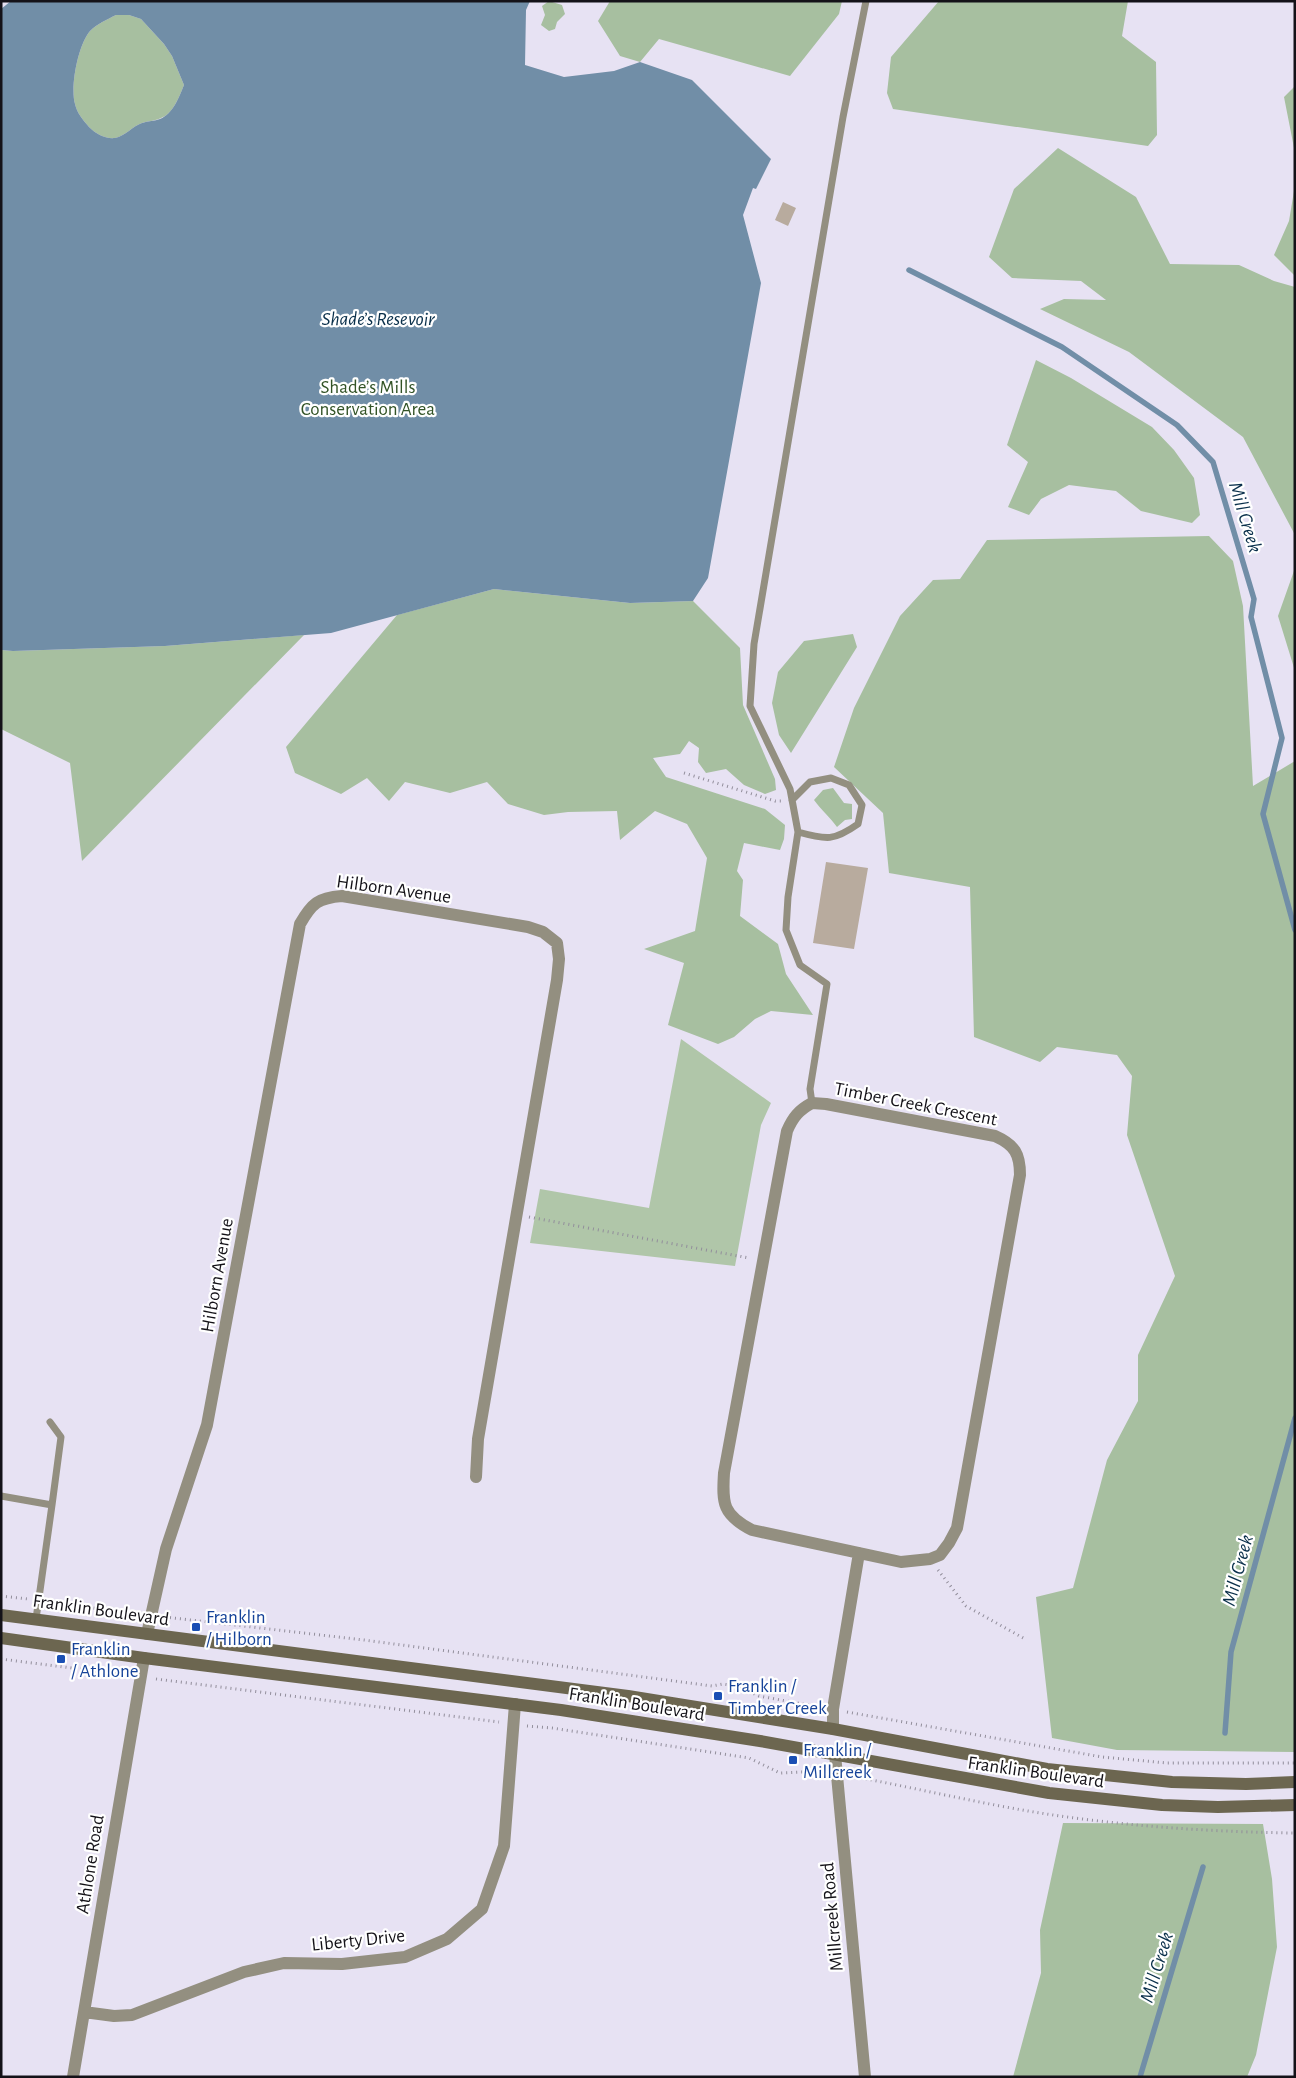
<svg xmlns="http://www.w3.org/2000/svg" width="1296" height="2078" font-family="'Alegreya Sans',sans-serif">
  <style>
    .green { fill: #b0c6a9 }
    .forest { fill: #a7bfa0 }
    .water { fill: #718ea7; fill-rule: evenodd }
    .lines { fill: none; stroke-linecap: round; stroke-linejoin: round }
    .stream { stroke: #718ea7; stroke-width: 5.5 }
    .building { fill: #b8ab9e }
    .path { stroke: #928e9b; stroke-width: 3; stroke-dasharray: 1 4; stroke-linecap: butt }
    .service { stroke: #938f80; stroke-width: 7 }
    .minor { stroke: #938f80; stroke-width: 12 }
    .secondary { stroke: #6c6650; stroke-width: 12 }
    .transit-dot { fill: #1a4fb4; stroke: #fff; stroke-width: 2 }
    .labels { text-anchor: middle; stroke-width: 4.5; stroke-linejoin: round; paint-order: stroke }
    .park-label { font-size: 19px; fill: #325326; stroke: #fff }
    .street-label { font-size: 19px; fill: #141218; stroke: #fff }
    .transit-label { font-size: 19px; fill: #164399; stroke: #fff; text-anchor: start }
    .water-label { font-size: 20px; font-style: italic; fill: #092f4a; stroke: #fff }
  </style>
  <rect width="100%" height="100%" fill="#e7e2f3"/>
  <path class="green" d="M681,1039L771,1103L761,1125L735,1266L530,1243L540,1189L649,1208Z"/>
  <path class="forest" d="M549,1L562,5L565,14L557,22L555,29L549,31L541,25L545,15L542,6Z
    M610,1H842L839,14L790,76L659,39L640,62L620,56L598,21Z
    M939,1H1128L1122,36L1156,62L1157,135L1148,146L893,109L887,93L891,57Z
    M116,15H129L141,19L164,44L172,56L184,85C179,97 173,114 161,118C155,121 148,121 142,123C133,126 125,136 115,138C105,139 96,134 89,127C83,120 77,113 75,104C70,87 78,45 90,31C97,24 106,20 116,15Z
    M1295,86V153L1284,97Z
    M1058,148L1136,197L1170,264L1239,265L1274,281L1295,287V535L1243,437L1129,352L1040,309L1064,299L1106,300L1081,281L1012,278L989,257L1014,189Z
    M1295,185V276L1274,255L1289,221Z
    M1036,360L1071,378L1152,427L1174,450L1194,478L1200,515L1192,523L1141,511L1116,491L1069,485L1041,499L1029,515L1008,507L1028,462L1007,445Z
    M1209,536L1233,561L1243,606L1253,786L1295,761V1752L1117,1750L1052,1738L1036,1597L1073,1588L1107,1460L1138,1401V1355L1175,1276L1127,1135L1132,1076L1117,1055L1057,1047L1040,1062L974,1037L970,887L889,873L883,813L834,767L854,708L900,616L933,580L960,579L987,540Z
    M1295,568V671L1278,616Z
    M494,589L630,603L693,601L740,648L743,705L775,779L776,790L765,794L744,785L726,769L706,773L698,762L699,748L689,741L680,754L653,758L666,777L765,809L785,825L784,839L780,850L744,843L737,871L743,880L740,916L778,944L786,974L813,1015L771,1011L755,1019L734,1037L718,1044L668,1025L684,963L644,949L695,931L707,858L687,824L655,811L620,840L617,811L568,812L544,815L508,804L487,782L450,793L405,782L389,801L367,778L341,794L295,773L286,747L397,615Z
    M853,634L857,647L791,753L779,735L772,703L778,672L804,641Z
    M304,635L82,861L70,763L1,729V650L13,651L165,646Z
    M833,788L844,803L852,804V819L845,820L837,827C830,817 821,810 814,800L823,790Z
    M1063,1823L1263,1824L1272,1879L1277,1947L1256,2055L1247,2077H1013L1041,1973L1040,1930Z"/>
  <path class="water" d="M11,1H530L526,10L525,65L564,77L614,71L640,62L692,80L771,159L756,189L753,188L743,215L761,283L708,578L693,601L630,603L494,589L331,633L165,646L13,651L1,650V9ZM116,15H129L141,19L164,44L172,56L184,85C179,97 173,114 160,119C155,121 148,121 142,123C133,126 125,136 115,138C105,139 96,134 89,127C83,120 77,113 75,104C70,87 78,45 90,31C97,24 106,20 116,15Z"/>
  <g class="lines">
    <path class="stream" d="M909,270L1062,347L1177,425L1213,462L1254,599L1251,617L1282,738L1263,814L1295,930
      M1225,1733L1231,1652L1295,1418
      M1140,2077L1203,1867"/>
  </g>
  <path class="building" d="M783,202L796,208L788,226L775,220Z
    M826,862L868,868L854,949L813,943Z"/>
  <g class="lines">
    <path class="path" d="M684,773L775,801H781
      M529,1217L749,1258
      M938,1570L966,1606L1025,1639
      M1,1596L28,1599
      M49,1602L137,1614
      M165,1617L364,1640L712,1686L723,1684L736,1686L759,1696L819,1707
      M1,1659L127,1675
      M156,1679L499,1722
      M847,1712L1102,1757L1167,1763H1295
      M527,1726L552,1728L749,1758L780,1773L823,1771
      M851,1776C921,1789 990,1806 1060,1816C1138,1827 1216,1832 1295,1833"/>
    <path class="service" d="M792,800L810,782L831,778L849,785L862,805L858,824C834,841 827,840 798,832
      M812,1103L810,1089L827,984L800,965L786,930L788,897L798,832L790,789L750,706L754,644L843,117L866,1
      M50,1422L61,1437L52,1505
      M1,1496L52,1505L36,1619"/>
    <path class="minor" d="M812,1103L826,1104L995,1136C1015,1145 1020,1154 1020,1175L957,1528L949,1543L940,1555L930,1559L901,1562L752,1530C723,1515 722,1504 724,1473L787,1131C793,1117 799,1110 812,1103Z
      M147,1634L166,1549L207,1425L300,924C312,903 318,898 342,896L528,927L543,932L557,943L559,959L557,980L478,1439L476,1477
      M833,1729V1709L859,1553
      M835,1754L865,2077
      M84,2012L114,2016L132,2015L244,1972L284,1963L342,1964L405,1957L447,1939L482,1909L504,1846L515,1704
      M73,2077L144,1658"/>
    <path class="secondary" d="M1,1615L628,1696L833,1729L1047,1769L1172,1782L1246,1784L1295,1782
      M1,1638L144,1658L561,1710L760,1741L1049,1793L1162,1805L1218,1807L1295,1805"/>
  </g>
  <g class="transit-dot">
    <rect x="191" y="1622" width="10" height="10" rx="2.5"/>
    <rect x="56" y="1654" width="10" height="10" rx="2.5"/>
    <rect x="713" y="1691" width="10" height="10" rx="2.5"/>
    <rect x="788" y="1755" width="10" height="10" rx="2.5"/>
  </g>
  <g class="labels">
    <g class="park-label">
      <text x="368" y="393">Shade’s Mills<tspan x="368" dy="22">Conservation Area</tspan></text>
    </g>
    <g class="street-label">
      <text transform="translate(394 888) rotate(8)" y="7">Hilborn Avenue</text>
      <text transform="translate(916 1103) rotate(11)" y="7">Timber Creek Crescent</text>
      <text transform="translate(216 1275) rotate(-80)" y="7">Hilborn Avenue</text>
      <text transform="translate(101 1609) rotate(8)" y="7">Franklin Boulevard</text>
      <text transform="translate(637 1703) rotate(9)" y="7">Franklin Boulevard</text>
      <text transform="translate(1036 1771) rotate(8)" y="7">Franklin Boulevard</text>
      <text transform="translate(89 1864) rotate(-81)" y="7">Athlone Road</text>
      <text transform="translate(831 1917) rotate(-95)" y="7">Millcreek Road</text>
      <text transform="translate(358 1939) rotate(-6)" y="7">Liberty Drive</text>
    </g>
    <g class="transit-label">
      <text x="206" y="1623">Franklin<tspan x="206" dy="22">/ Hilborn</tspan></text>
      <text x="71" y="1655">Franklin<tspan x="71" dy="22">/ Athlone</tspan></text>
      <text x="728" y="1692">Franklin /<tspan x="728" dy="22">Timber Creek</tspan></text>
      <text x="803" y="1756">Franklin /<tspan x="803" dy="22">Millcreek</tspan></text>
    </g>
    <g class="water-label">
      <text x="378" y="325">Shade’s Resevoir</text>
      <text transform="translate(1246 517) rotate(73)" y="7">Mill Creek</text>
      <text transform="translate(1237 1570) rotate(-75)" y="7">Mill Creek</text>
      <text transform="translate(1156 1967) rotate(-73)" y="7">Mill Creek</text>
    </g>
  </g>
  <rect width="1296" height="2078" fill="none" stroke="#141218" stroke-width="5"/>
</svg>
